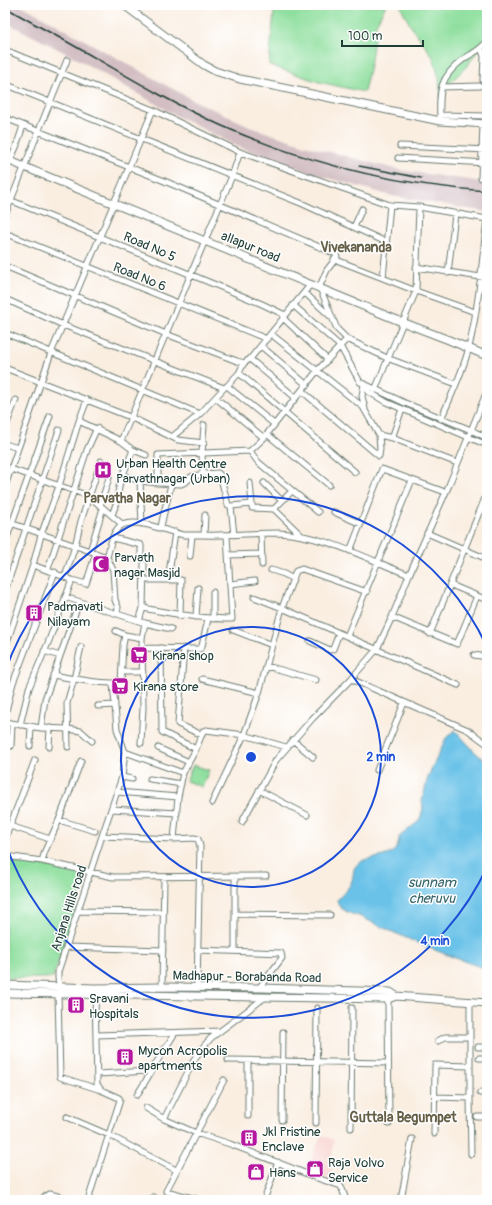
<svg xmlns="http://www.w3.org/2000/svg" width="492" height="1205" font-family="Pangolin,sans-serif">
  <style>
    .built { fill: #f7d0cc }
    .industrial { fill: #d2bec3 }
    .green { fill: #8fdf9f; stroke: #578e6a }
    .water { fill: #6bc2e8; stroke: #45808e }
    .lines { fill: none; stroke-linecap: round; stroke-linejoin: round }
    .street-casing { stroke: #6c7b71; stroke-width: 7 }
    .secondary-casing { stroke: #6c7b71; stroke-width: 9 }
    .street { stroke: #fff; stroke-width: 5 }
    .secondary { stroke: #fff; stroke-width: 7 }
    .rail { stroke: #1f3d34; stroke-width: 1.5 }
    .ring { fill: none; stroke: #1d4ed8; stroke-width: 2 }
    .labels { text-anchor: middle; stroke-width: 3; stroke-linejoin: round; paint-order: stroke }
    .street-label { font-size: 13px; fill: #1f3d34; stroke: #fff }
    .poi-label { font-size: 13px; fill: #1f3d34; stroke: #fff; text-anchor: start }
    .neighbourhood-label { font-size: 14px; font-weight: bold; fill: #666048; stroke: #fff }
    .water-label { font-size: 14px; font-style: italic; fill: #36656a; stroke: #fff }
    .centre { fill: #1d4ed8; stroke: #fff; stroke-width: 2 }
    .ring-label { font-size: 12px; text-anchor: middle; font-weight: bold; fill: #1d4ed8; stroke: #fff; stroke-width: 3; stroke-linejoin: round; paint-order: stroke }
  </style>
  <rect width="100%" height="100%" fill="#fff"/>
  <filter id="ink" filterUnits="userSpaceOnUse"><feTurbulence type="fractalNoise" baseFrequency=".025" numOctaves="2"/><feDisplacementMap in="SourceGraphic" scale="8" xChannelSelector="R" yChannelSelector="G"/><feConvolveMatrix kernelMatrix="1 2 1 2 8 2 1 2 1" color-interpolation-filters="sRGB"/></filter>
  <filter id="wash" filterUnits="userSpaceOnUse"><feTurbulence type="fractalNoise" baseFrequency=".012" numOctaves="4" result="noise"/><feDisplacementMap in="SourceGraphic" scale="16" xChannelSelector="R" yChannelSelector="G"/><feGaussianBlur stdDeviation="0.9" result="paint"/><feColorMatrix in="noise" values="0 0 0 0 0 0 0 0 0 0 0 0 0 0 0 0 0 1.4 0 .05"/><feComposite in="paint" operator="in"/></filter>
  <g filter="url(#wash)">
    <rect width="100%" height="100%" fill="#faeee1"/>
    <path class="built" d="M321,1135L334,1140L331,1162V1180L307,1172Z"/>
    <path class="industrial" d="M5,5H21L191,99L256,129L311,147L399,170L476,181H487V212L392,196L318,175L241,148L175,115L72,56L5,22Z"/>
    <path class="green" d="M263,5H386L376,24L371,60L364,92L319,82L269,65L274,12Z
      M400,5H487V37L468,65L450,83L441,97L439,78L433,57L410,25Z
      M193,765L209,770L202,787L186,781Z
      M5,861L44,865L87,874L53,978H5Z"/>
    <path class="water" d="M455,730L475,752L487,763V969C444,955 402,937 361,917C355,914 349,914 344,910C340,908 338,904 337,900C341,896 349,888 351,883C356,872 349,868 364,860C367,859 370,859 373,858C387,856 399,853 399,837L419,821L421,816L423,808L422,801L428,777L446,738Z"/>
  </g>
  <g filter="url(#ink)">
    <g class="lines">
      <defs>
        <path id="street" d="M481,48L484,56L483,80
          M5,50L153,110L240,152L390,205
          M5,84L303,204L386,242
          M442,87L480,86
          M440,115L487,116
          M5,118L162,180L336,254L337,257L327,270L319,288
          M440,121C439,90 439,77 465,58C474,52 480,51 487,41
          M18,141L23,126
          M400,146L487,150
          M398,158L487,163
          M10,161L17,145
          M481,178L483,124
          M5,198L262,304L285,315
          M5,215L67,60
          M354,227L362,209
          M5,233L267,339
          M334,259L416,291L475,312
          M5,266L166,334L237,361L244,363L250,359L296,398
          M416,267L487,278
          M448,273L455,214
          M383,278L390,205L419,207L487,219
          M320,288L337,329L347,339
          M305,293L330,316
          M5,299L63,325L224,388L227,386L274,424
          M293,305L340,346L360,382L405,403L471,430L487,438
          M283,318L328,360
          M5,333L200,414
          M271,334L363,407L379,435L392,438L457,463
          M261,346L307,385
          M250,359L311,284
          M5,368L130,417L178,440L204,443
          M239,373L355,472
          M364,384L362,396L365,409
          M364,385L369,392L386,402L487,445
          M227,386L239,373L244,363
          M375,390L416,291L419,207
          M302,391L379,456L380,449L379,435
          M216,398L264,438L267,434L329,485
          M441,419C451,396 463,372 469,347C479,305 482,262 487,219
          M79,421L121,441
          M5,428L16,400
          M267,434L317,371L347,339L387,358L456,384
          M172,437L200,414L224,388
          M392,438L402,409
          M5,444L18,448
          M133,450L146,455
          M250,451L258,462L318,512
          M11,469L89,496L123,525
          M203,474L202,453L204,425
          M122,475L140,481L158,483V455L250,451L264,438
          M140,481L142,524
          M158,483L181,484L186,482L191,477L203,474L218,473L220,475L228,505L231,506L234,535
          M250,483L252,504
          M264,483L282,501
          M5,486L51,353L153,110
          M100,506L109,478
          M231,506L252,504V508L274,509L302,536
          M274,509L292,491
          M334,512L361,524
          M112,515L116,504L120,482L133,450L121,441L232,176L240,152
          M5,521L107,557C110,548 112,530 122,525C140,518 167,532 184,535C190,535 197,535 203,535C228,536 253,533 279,533C324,535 367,559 409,575L449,485L487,391
          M161,528C163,513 168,499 171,484
          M427,533L487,559
          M261,534L262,565
          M204,535L205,515
          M113,538L141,545V556
          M5,543L50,416
          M90,551L103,508
          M350,551L382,469L445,492
          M228,555L262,554
          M190,556L192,535
          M107,557L113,570L115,600L118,607L117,614
          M33,565L72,580L86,584L96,553
          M48,569L87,450L97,428
          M271,570L284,574L293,579
          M65,577L75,546L81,521L101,461
          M144,580H181L180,616
          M168,580L175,532
          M230,584L255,581
          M451,585L487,600
          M5,591L59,430
          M213,592V619
          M65,597L145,623L171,629
          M254,597L282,608L296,571L302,569L367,592
          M79,602L45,699L41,728L68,729L81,731L92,741
          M143,608C173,614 202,619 232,619L227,536
          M196,617L198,588
          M392,617L457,644L477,596
          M139,621L143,608L144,564
          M233,630L272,645
          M116,631L125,635L142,638
          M430,634L487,493
          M347,636L412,480
          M310,641L330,650L333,649L339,633
          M5,648L33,565L41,535L59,486L79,421L87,400
          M142,648L200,649L202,646L208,619
          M161,648L162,732L196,749
          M184,648L178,724L202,735
          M44,651L60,656
          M474,655L487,657
          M267,666L316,680
          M122,672H143
          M53,675C69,678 108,686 121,682L123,645L125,635
          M202,679L259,693
          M351,679L468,730L487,744
          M113,684L117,729L125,752L122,777L102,836L174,839L194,838L198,839L200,846L197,987
          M98,706L115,705
          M5,715L13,683L55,572
          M5,722L41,728
          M20,725L29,688L48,643L72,580
          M293,740L313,757
          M141,743L143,708L142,638L145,623
          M11,746L12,724
          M30,746L31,726
          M49,747L50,728
          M68,747L67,703L74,679L81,647
          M158,748L189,762
          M125,752L183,773
          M377,770L404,703
          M122,777L132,779
          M150,779L181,784
          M259,790L307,815
          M117,792L178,797
          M212,803L244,735L259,693L282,608L458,685
          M112,809L177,813
          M59,820L95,831
          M242,822L276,760L312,719L351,679L377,649L392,617L409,575
          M10,826L50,839
          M5,839L35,760
          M174,839L178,797L183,773L196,749L203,731L206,730L244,735L286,747
          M5,856L42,861L113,877L266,876
          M42,861L45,851L59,820L81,761
          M235,877V951
          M78,911L163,912
          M235,914L330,915
          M66,947L163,950
          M197,950L281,953L282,958L259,988
          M59,986L58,978V972L102,836
          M162,987L164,878
          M58,993L60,1077L101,1090
          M388,999L389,1124
          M470,1001V1098L471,1154
          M97,1035L220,1031
          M438,1041L445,1037H470
          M478,1047H487
          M479,1058H487
          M228,1060L388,1063
          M98,1074L148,1071L153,1068L175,1033
          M480,1093H487
          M137,1095L153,1069
          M435,1097L470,1098
          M146,1108L164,1119L196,1133L230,1144L320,1179L341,1186L346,1200
          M248,1116V1061
          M67,1117L109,1135L176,1170
          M477,1117H487
          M164,1119L195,1058L203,1047L211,1038L264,998
          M282,1120L283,1032
          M316,1123L317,1008
          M351,1128L352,1008
          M434,1134L435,1065L470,1066
          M43,1200L44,1197L50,1194L72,1200
          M88,1200L120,1100L119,1098L101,1090L97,1084L95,993
          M151,1200L153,1197
          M200,1200L166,1191L224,1080
          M264,1200L278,1162
          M401,1200L412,1139"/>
        <path id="secondary" d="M124,5L204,65L215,71L240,79L440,121L487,124
          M5,159L402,322L449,340L487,356
          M5,985L95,988L162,987L261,988L390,992L396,996L487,1003
          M5,993C133,994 260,998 388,999L396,996"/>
      </defs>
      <use href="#street" class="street-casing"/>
      <use href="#secondary" class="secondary-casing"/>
      <use href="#street" class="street"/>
      <use href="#secondary" class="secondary"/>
      <path class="rail" d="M5,7C27,20 49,32 71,44C120,72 169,102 220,125C305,163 395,185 487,191
        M359,166L421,178"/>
    </g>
  </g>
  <g class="ring">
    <circle cx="251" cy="757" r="130"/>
    <path d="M487 867A260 260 0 0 1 5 842M5 672A260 260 0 0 1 487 647"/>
  </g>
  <defs>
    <symbol id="hospital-square" viewBox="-11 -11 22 22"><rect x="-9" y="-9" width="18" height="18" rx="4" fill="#b5179e" stroke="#fff"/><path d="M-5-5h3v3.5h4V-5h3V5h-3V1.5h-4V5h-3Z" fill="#fff"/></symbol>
    <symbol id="mosque-square" viewBox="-11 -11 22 22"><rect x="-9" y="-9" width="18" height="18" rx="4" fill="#b5179e" stroke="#fff"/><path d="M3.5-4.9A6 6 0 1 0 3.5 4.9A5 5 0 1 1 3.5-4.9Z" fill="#fff"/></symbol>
    <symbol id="building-square" viewBox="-11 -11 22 22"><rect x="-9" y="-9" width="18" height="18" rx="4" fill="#b5179e" stroke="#fff"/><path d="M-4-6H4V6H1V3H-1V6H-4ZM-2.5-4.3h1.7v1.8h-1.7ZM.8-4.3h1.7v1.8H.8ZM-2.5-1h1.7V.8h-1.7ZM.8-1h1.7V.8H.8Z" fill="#fff"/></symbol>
    <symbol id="supermarket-square" viewBox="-11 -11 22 22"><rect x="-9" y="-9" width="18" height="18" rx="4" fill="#b5179e" stroke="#fff"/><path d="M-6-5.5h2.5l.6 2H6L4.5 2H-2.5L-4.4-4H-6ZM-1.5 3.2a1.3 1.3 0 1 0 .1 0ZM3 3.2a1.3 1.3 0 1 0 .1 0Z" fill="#fff"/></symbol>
    <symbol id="shop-square" viewBox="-11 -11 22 22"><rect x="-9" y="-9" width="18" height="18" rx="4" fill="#b5179e" stroke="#fff"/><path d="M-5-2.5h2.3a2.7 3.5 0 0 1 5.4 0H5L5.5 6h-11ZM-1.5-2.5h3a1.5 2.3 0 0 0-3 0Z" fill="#fff"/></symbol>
  </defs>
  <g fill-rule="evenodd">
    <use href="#hospital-square" x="93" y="460" width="20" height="20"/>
    <use href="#mosque-square" x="91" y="554" width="20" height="20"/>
    <use href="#building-square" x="24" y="603" width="20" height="20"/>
    <use href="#supermarket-square" x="129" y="645" width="20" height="20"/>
    <use href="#supermarket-square" x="110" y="676" width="20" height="20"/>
    <use href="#building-square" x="66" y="995" width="20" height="20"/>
    <use href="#building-square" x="115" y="1047" width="20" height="20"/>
    <use href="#building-square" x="239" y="1128" width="20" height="20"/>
    <use href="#shop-square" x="305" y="1159" width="20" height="20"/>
    <use href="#shop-square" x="246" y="1162" width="20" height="20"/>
  </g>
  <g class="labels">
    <g class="street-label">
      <text transform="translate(150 246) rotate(23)" y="5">Road No 5</text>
      <text transform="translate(251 246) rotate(22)" y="5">allapur road</text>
      <text transform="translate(140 276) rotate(22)" y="5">Road No 6</text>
      <text transform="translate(68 908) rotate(-72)" y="5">Anjana Hills road</text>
      <text transform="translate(247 976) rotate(1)" y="5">Madhapur - Borabanda Road</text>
    </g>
    <g class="poi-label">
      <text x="116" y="468">Urban Health Centre<tspan x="116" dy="15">Parvathnagar (Urban)</tspan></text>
      <text x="114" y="562">Parvath<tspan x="114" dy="15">nagar Masjid</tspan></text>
      <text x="47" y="611">Padmavati<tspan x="47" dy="15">Nilayam</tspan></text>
      <text x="152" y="660">Kirana shop</text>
      <text x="133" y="691">Kirana store</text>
      <text x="89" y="1003">Sravani<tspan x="89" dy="15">Hospitals</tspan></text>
      <text x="138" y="1055">Mycon Acropolis<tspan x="138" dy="15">apartments</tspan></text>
      <text x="262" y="1136">Jkl Pristine<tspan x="262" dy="15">Enclave</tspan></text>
      <text x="328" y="1167">Raja Volvo<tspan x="328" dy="15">Service</tspan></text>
      <text x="269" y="1177">Hans</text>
    </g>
    <g class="neighbourhood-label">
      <text x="356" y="252">Vivekananda</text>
      <text x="127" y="503">Parvatha Nagar</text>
      <text x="403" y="1122">Guttala Begumpet</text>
    </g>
    <g class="water-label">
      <text x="432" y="887">sunnam<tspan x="432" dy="16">cheruvu</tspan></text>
    </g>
  </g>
  <circle cx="251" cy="757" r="6" class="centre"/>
  <g class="ring-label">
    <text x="381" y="761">2 min</text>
    <text x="435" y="945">4 min</text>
  </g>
  <rect width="492" height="1205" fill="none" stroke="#fff" stroke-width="20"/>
  <path d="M342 40v6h81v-6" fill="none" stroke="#1f3d34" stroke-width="2"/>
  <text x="348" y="40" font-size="12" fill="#1f3d34" stroke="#ffffff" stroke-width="3" paint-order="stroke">100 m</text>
</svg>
